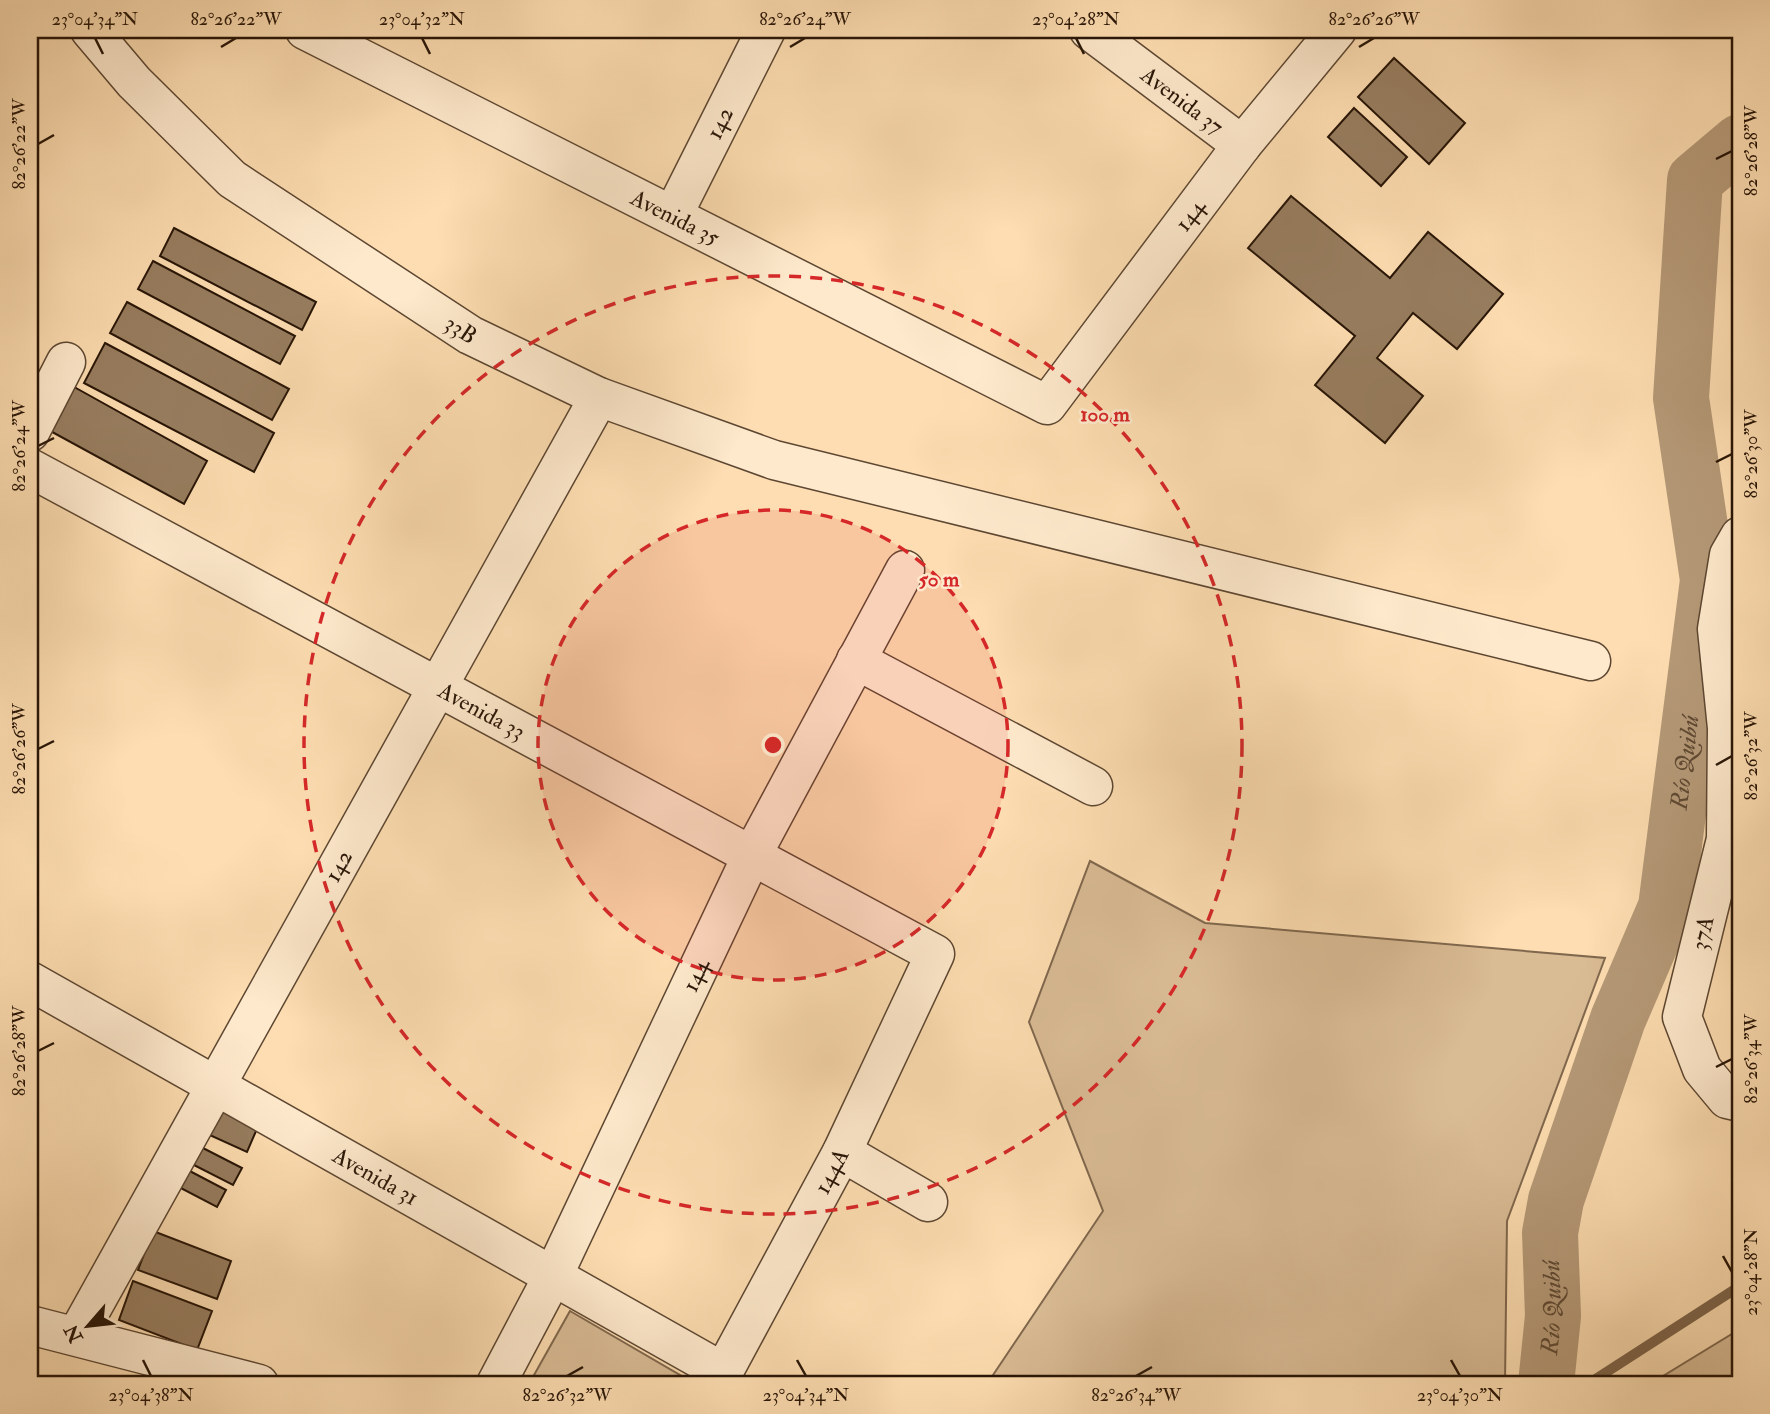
<svg xmlns="http://www.w3.org/2000/svg" width="1770" height="1414" font-family="'IM FELL Double Pica',serif">
  <style>
    .green { fill: #d9bb94; stroke: #80684e; stroke-width: 2 }
    .lines { fill: none; stroke-linecap: round; stroke-linejoin: round }
    .stream { stroke: #7d644a; stroke-width: 10 }
    .river { stroke: #b59977; stroke-width: 56 }
    .building { fill: #977d5f; stroke: #281507; stroke-width: 2 }
    .minor-casing { stroke: #5d4732; stroke-width: 41 }
    .minor { stroke: #fee9cc; stroke-width: 38 }
    .ticks { fill: none; stroke: #281507; stroke-width: 2.5 }
    .ring { fill: none; stroke: #d62828; stroke-width: 3.5; stroke-dasharray: 12 9 }
    .labels { text-anchor: middle; stroke-width: 5; stroke-linejoin: round; paint-order: stroke }
    .street-label { font-size: 23px; fill: #281507; stroke: #fee9cc }
    .water-label { font-size: 24px; font-style: italic; fill: #604a34; stroke: #fee9cc }
    .centre { fill: #d62828; stroke: #fee9cc; stroke-width: 3.5 }
    .ring-label { font-size: 21px; text-anchor: middle; font-weight: bold; fill: #d62828; stroke: #fee9cc; stroke-width: 5; stroke-linejoin: round; paint-order: stroke }
    .neatline { fill: none; stroke: #281507; stroke-width: 2.5 }
    .ticks-label { font-size: 18px; text-anchor: middle; fill: #281507 }
  </style>
  <rect width="100%" height="100%" fill="#fdddb1"/>
  <filter id="stains"><feTurbulence type="fractalNoise" baseFrequency=".00286" numOctaves="4"/><feColorMatrix values="0 0 0 0 .2 0 0 0 0 .09 0 0 0 0 .02 0 0 0 .5 -.17"/></filter>
  <radialGradient id="worn" r=".72"><stop offset=".6" stop-color="#630" stop-opacity="0"/><stop offset="1" stop-color="#630" stop-opacity=".3"/></radialGradient>
  <path class="green" d="M1090,861L1205,923L1605,958L1507,1221L1505,1384H987L1103,1211L1029,1022Z
    M570,1311L685,1378L682,1384H529Z
    M1740,1329V1384H1650Z"/>
  <g class="lines">
    <path class="stream" d="M1588,1384L1740,1286"/>
    <path class="river" id="s1" d="M1546,1384L1553,1316L1550,1233L1556,1200L1618,1019L1666,907L1708,580L1681,398L1695,180L1740,142"/>
  </g>
  <path class="building" d="M1394,58L1465,123L1429,164L1358,97Z
    M1354,108L1407,157L1381,186L1328,137Z
    M1291,196L1390,278L1428,232L1503,294L1457,349L1413,313L1377,358L1423,396L1385,443L1315,385L1355,336L1248,248Z
    M174,228L316,302L302,330L160,256Z
    M153,261L295,336L280,364L138,289Z
    M127,302L289,389L272,420L110,333Z
    M105,343L274,433L254,472L84,383Z
    M67,383L207,461L184,504L43,427Z
    M214,1105L259,1124L247,1152L203,1132Z
    M199,1146L242,1168L233,1185L190,1163Z
    M184,1168L226,1190L217,1207L175,1185Z
    M153,1231L231,1261L217,1299L138,1270Z
    M133,1281L212,1311L197,1350L119,1320Z"/>
  <g class="lines">
    <defs>
      <g id="minor">
        <path id="s2" d="M90,30L134,82L232,179L470,335L599,397L774,460L1591,661"/>
        <path id="s3" d="M305,30L1047,405L1242,145L1337,30"/>
        <path id="s4" d="M1089,30L1242,145"/>
        <path id="s5" d="M673,215L766,30"/>
        <path d="M30,432L66,362"/>
        <path id="s6" d="M30,468L935,954L842,1152L717,1384"/>
        <path d="M1740,536L1729,555L1717,629L1727,728L1726,839L1682,1017L1702,1069L1727,1099L1740,1102"/>
        <path d="M856,660L1093,786"/>
        <path id="s7" d="M30,981L723,1372"/>
        <path d="M842,1152L928,1202"/>
        <path d="M30,1325L259,1384"/>
        <path id="s8" d="M77,1335L599,397"/>
        <path id="s9" d="M496,1384L553,1276L752,855L905,570"/>
      </g>
    </defs>
    <use href="#minor" class="minor-casing"/>
    <use href="#minor" class="minor"/>
  </g>
  <path class="ticks" d="M95,38L103,54M422,38L430,54M1076,38L1084,54M221,47L236,38M790,47L805,38M1359,47L1374,38M38,144L54,135M1716,159L1732,151M38,446L54,438M1716,462L1732,454M38,749L54,741M1716,765L1732,756M38,1051L54,1043M1716,1067L1732,1059M1723,1256L1732,1272M143,1360L151,1376M797,1360L806,1376M1451,1360L1460,1376M567,1376L583,1367M1136,1376L1152,1367"/>
  <circle cx="773" cy="745" r="235" fill="#d62828" fill-opacity=".12"/>
  <g class="ring">
    <circle cx="773" cy="745" r="235"/>
    <circle cx="773" cy="745" r="469"/>
  </g>
  <g class="labels">
    <g class="street-label">
      <text dy="8" stroke="none"><textPath href="#s4" startOffset="117">Avenida 37</textPath></text>
      <text dy="8" stroke="none"><textPath href="#s5" startOffset="103">142</textPath></text>
      <text dy="8" stroke="none"><textPath href="#s3" startOffset="1069">144</textPath></text>
      <text dy="8" stroke="none"><textPath href="#s3" startOffset="415">Avenida 35</textPath></text>
      <text dy="8" stroke="none"><textPath href="#s2" startOffset="480">33B</textPath></text>
      <text dy="8" stroke="none"><textPath href="#s6" startOffset="513">Avenida 33</textPath></text>
      <text dy="8" stroke="none"><textPath href="#s8" startOffset="537">142</textPath></text>
      <text transform="translate(1702 933) rotate(-76)" y="8">37A</text>
      <text dy="8" stroke="none"><textPath href="#s9" startOffset="455">144</textPath></text>
      <text transform="translate(831 1171) rotate(-62)" y="8">144A</text>
      <text dy="8" stroke="none"><textPath href="#s7" startOffset="397">Avenida 31</textPath></text>
    </g>
    <g class="water-label">
      <text dy="8" stroke="none"><textPath href="#s1" startOffset="644">Río Quibú</textPath></text>
      <text dy="8" stroke="none"><textPath href="#s1" startOffset="77">Río Quibú</textPath></text>
    </g>
  </g>
  <circle cx="773" cy="745" r="10" class="centre"/>
  <g class="ring-label">
    <text x="1105" y="421">100 m</text>
    <text x="939" y="586">50 m</text>
  </g>
  <rect width="1770" height="1414" fill="none" stroke="#fdddb1" stroke-width="77"/>
  <g transform="translate(88 1326) rotate(242)" stroke="#fee9cc" stroke-width="5" paint-order="stroke">
  <path d="M0-5L12 26L0 18L-12 26Z" fill="#281507"/>
  <text y="-10" font-size="19" font-weight="bold" text-anchor="middle" fill="#281507">N</text>
  </g>
  <rect x="38" y="38" width="1694" height="1338" class="neatline"/>
  <g class="ticks-label">
    <text x="95" y="25">23°04'34"N</text>
    <text x="236" y="25">82°26'22"W</text>
    <text x="422" y="25">23°04'32"N</text>
    <text x="805" y="25">82°26'24"W</text>
    <text x="1076" y="25">23°04'28"N</text>
    <text x="1374" y="25">82°26'26"W</text>
    <text transform="translate(19 144) rotate(-90)" y="6">82°26'22"W</text>
    <text transform="translate(1751 151) rotate(-90)" y="6">82°26'28"W</text>
    <text transform="translate(19 446) rotate(-90)" y="6">82°26'24"W</text>
    <text transform="translate(1751 454) rotate(-90)" y="6">82°26'30"W</text>
    <text transform="translate(19 749) rotate(-90)" y="6">82°26'26"W</text>
    <text transform="translate(1751 756) rotate(-90)" y="6">82°26'32"W</text>
    <text transform="translate(19 1051) rotate(-90)" y="6">82°26'28"W</text>
    <text transform="translate(1751 1059) rotate(-90)" y="6">82°26'34"W</text>
    <text transform="translate(1751 1272) rotate(-90)" y="6">23°04'28"N</text>
    <text x="151" y="1401">23°04'38"N</text>
    <text x="567" y="1401">82°26'32"W</text>
    <text x="806" y="1401">23°04'34"N</text>
    <text x="1136" y="1401">82°26'34"W</text>
    <text x="1460" y="1401">23°04'30"N</text>
  </g>
  <rect width="100%" height="100%" filter="url(#stains)"/>
  <rect width="100%" height="100%" fill="url(#worn)"/>
</svg>
